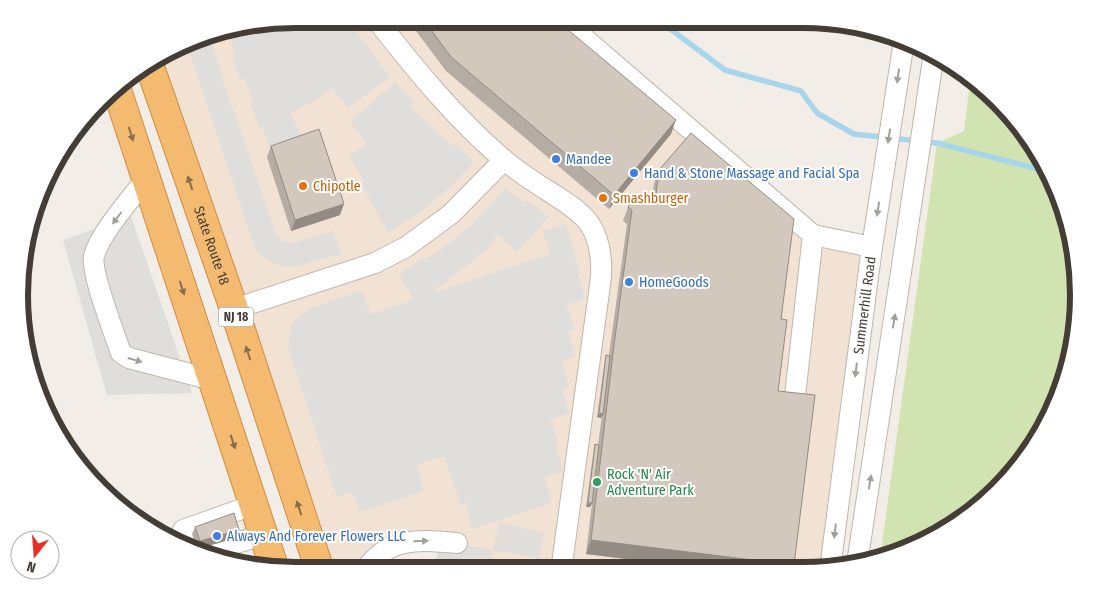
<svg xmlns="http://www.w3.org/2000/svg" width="1097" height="590" font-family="'Fira Sans Condensed',sans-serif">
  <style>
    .commercial { fill: #f2e2d3 }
    .green { fill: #d2e3b2 }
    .parking { fill: #e0dedb }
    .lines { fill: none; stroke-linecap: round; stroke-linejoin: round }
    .stream { stroke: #a7d6ea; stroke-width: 5.5 }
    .minor-casing { stroke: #bfb7ad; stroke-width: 22 }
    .highway-casing { stroke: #d18d41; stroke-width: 30 }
    .minor { stroke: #fff; stroke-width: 20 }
    .highway { stroke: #f3ba70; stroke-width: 28 }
    .wall { fill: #b5aca3 }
    .shaded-wall { fill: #938c84 }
    .building { fill: #d2c8bd; stroke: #938c84 }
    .oneway { fill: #a29e9a }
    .oneway2 { fill: #8a6f4d }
    .shop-dot { fill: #3f7fe0; stroke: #fff; stroke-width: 2 }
    .food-dot { fill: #e8710a; stroke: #fff; stroke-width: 2 }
    .leisure-dot { fill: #2e9e5b; stroke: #fff; stroke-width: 2 }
    .labels { text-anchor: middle; stroke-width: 4; stroke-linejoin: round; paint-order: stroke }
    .shield { fill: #fff; stroke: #7c7772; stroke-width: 1 }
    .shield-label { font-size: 12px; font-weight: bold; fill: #443d36 }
    .shop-label { font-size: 14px; fill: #366cbe; stroke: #fff; text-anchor: start }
    .food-label { font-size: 14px; fill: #c56008; stroke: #fff; text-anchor: start }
    .street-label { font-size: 14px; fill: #443d36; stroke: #fff }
    .leisure-label { font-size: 14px; fill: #27864d; stroke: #fff; text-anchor: start }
    .rim { fill: none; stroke: #443d36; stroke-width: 6 }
  </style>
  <rect width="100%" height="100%" fill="#f2ede6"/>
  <path class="commercial" d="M295,19H562L812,235L872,247L830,569L473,570L436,562L439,542L424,541L365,570L320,571L176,144L172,82L165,56L206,34Z"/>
  <path class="green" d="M970,82L1021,127L1069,223L1076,331L1041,433L1010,477L956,525L891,556L880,559L937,143L964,131Z"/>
  <path class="parking" d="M295,19H347L390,77L348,108L332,88L316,100L290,113L303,137L271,151L262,127L260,128L250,103L254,102L244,78L240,79L232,55L235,53L228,30Z
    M210,33L212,44L225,86L276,234L283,241L293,243L333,231L341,254L294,267L282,266L270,261L262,256L256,249L251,238L187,44Z
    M395,82L414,101L410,106L451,145L454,143L474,162L453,184L431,204L388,233L361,183L364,180L349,156L367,144L350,122Z
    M505,189L525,203L527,200L549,217L517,252L498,235L487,249L432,293L550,254L543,231L566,224L580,273L578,274L585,298L567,305L575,330L568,332L575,356L562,361L569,387L562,390L570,413L551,420L559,445L556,446L563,471L544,477L552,503L472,529L466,503L461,505L444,456L416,465L424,491L360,512L352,492L337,497L288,349L289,337L292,325L300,315L309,309L362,290L371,314L413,300L399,273L440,250L469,227Z
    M131,216L192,393L107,395L63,240Z
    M499,523L544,532L539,558L584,570H533L536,558L493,550L489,570H476L436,562L439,542L457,543L493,550Z"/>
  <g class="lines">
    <path class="stream" d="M657,19L725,70L801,91L817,113L854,134L937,143L1042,170"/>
    <defs>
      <g id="minor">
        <path d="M376,19C415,69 455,118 503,159C519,173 539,185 556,196C568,204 580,211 589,223C600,239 602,257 601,277L562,564"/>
        <path d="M562,19L813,235L872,247"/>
        <path d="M146,179C131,199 100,233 94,256C90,271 115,335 121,353L129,358L213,380"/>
        <path d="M234,309L375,263L406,247L451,214L504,160"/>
        <path d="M795,396L813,235"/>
        <path d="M189,547L183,530L253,505"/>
        <path d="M203,553L263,535"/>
        <path d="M857,564L934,53"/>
        <path id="s1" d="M830,569L872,247L904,41"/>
        <path d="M365,570C389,536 420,540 457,543"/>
      </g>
      <g id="highway">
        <path id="s2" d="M149,64L234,309L320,571"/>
        <path d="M116,87L275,570"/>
      </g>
    </defs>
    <use href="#minor" class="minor-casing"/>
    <use href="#highway" class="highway-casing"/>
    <use href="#minor" class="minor"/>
    <use href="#highway" class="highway"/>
  </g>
  <path class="wall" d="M407,19H555L671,134L609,209L446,71Z
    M271,146L340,215L291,231L267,157Z
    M659,170L781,319L778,391L794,565L793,569H708L586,554L592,504L590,507H586L594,448L595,444L598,445L602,416L601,418L597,417L605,359L606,355H609L627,224L623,221L628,207L652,201L654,184Z
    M195,527L236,538L197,549L192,534Z"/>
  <path class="shaded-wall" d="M676,120L671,134L609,209L614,195Z
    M344,204L340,215L291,231L295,220Z
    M599,413L603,414L601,418L597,417Z
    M588,503H592L590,507H586Z
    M239,530L236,538L197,549L200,541Z
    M591,540L794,565L793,569H708L586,554Z"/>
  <path class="building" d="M423,19H555L676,120L614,195L451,57Z
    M319,129L344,204L295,220L271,146Z
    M691,133L794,219L781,319L787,320L778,391L815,395L794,565L591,540L614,345L632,210L628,207L634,200L655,202L659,170Z
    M606,355L610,356L603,414L599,413Z
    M595,444L599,445L592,503H588Z
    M234,513L239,530L200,541L195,527Z"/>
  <defs><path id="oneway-solid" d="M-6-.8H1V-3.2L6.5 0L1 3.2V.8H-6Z" transform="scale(1.25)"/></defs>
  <g class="oneway">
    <use href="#oneway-solid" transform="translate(898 76) rotate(98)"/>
    <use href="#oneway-solid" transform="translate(889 136) rotate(99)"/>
    <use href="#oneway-solid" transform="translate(878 209) rotate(99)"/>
    <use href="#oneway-solid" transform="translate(117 218) rotate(127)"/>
    <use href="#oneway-solid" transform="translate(894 321) rotate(-81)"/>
    <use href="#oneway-solid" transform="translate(135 360) rotate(16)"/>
    <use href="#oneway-solid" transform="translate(856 370) rotate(97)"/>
    <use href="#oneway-solid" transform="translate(870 482) rotate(-81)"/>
    <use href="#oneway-solid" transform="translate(835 531) rotate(97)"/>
    <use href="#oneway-solid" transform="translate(421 541) rotate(-1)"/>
  </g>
  <g class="oneway2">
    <use href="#oneway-solid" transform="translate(131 134) rotate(72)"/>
    <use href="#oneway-solid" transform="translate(190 183) rotate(-109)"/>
    <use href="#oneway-solid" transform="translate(182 288) rotate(72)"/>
    <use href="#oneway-solid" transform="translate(248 353) rotate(-108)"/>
    <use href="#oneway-solid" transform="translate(233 442) rotate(72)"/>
    <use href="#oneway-solid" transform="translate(299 508) rotate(-108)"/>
  </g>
  <g class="shop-dot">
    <circle cx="556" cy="159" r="5"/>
    <circle cx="634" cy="173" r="5"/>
    <circle cx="629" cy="282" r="5"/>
    <circle cx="217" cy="536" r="5"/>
  </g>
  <g class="food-dot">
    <circle cx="303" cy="186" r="5"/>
    <circle cx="603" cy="198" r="5"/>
  </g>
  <circle class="leisure-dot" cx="597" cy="482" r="5"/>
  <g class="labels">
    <rect class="shield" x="218.5" y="307.5" width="35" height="19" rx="4"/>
    <g class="shield-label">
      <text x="236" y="321">NJ 18</text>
    </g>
    <g class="shop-label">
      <text x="566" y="164">Mandee</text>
      <text x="644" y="178">Hand &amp; Stone Massage and Facial Spa</text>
      <text x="639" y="287">HomeGoods</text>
      <text x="227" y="541">Always And Forever Flowers LLC</text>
    </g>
    <g class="food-label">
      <text x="313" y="191">Chipotle</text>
      <text x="613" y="203">Smashburger</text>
    </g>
    <g class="street-label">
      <text dy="5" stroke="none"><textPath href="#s2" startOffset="192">State Route 18</textPath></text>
      <text dy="5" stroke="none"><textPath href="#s1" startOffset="266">Summerhill Road</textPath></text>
    </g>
    <g class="leisure-label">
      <text x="607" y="479">Rock 'N' Air<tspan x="607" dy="16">Adventure Park</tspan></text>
    </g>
  </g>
  <path d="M0 0H1097V590H0ZM295 28H803A267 267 0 0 1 1070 295V295A267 267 0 0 1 803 562H295A267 267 0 0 1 28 295V295A267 267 0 0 1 295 28Z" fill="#fff" fill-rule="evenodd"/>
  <path class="rim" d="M295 28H803A267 267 0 0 1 1070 295V295A267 267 0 0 1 803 562H295A267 267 0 0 1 28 295V295A267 267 0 0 1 295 28Z"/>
  <g transform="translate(35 555) rotate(197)"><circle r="24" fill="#ffffff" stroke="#b4b1af"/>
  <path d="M0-4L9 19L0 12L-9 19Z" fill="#e92e26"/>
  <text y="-8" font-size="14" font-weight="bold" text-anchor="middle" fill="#443d36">N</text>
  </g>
</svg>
